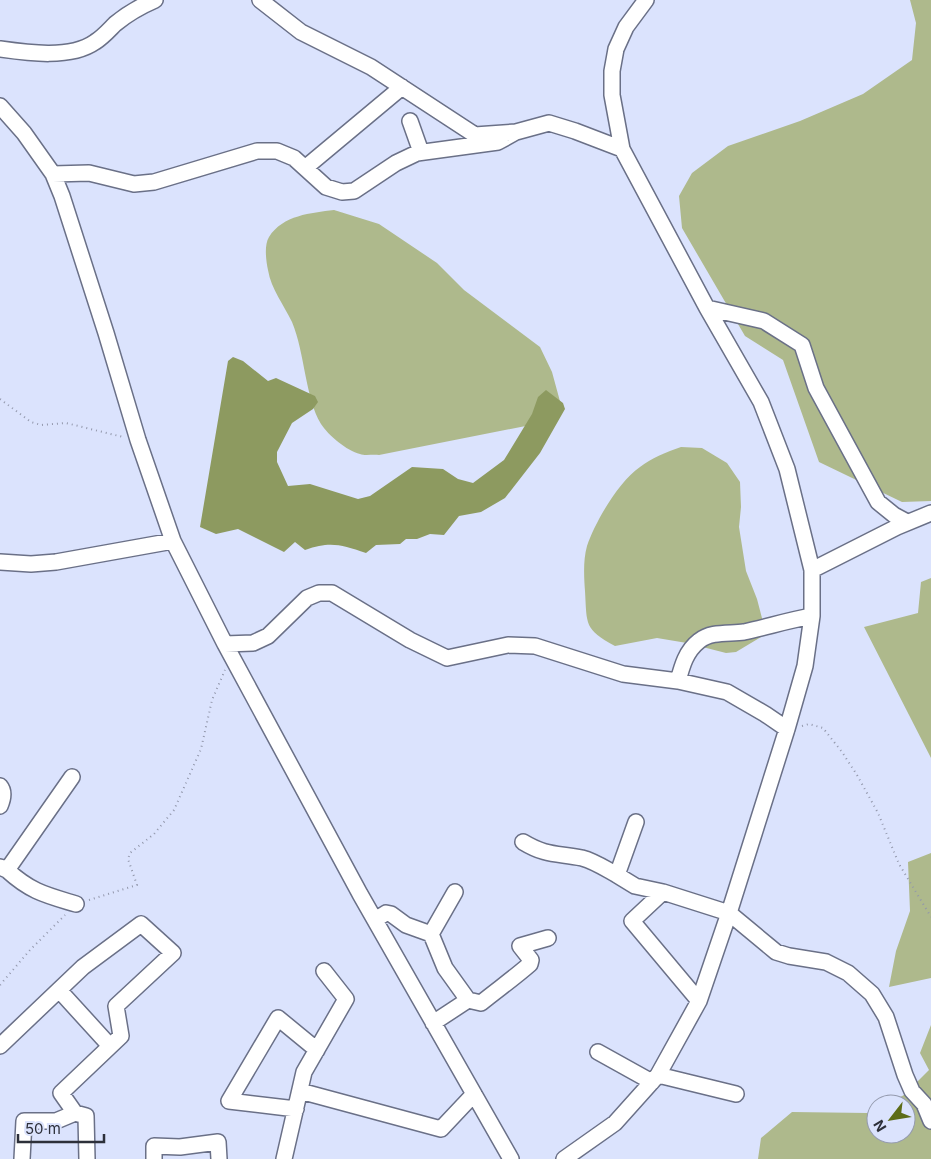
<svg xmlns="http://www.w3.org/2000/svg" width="931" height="1159" font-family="Inter,sans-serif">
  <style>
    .green { fill: #aeb98c }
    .water { fill: #8d9a60 }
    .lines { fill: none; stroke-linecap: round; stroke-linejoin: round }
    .minor-casing { stroke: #6a7087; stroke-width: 18 }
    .path { stroke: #9297ab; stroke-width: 2; stroke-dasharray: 1 4; stroke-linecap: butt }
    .minor { stroke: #fff; stroke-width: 15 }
  </style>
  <rect width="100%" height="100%" fill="#dbe3fd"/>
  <path class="green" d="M910,0H931V501L902,502L819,462L783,360L745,336L682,228L679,196L692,173L728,146L800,121L863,94L912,60L916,23Z
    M334,210L379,224L437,263L464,290L540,347L552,372L561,405L546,422L379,455C373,454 365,456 360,454C347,451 328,435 321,424C305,397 305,353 292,322C284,305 271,289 268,270C266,261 264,245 269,237C283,215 311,213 334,210Z
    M681,447L702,448L727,463L740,482L741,507L739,527L746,571L757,599L763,622L761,637L736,652L726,653L687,643L657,638L615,646C584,629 587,625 585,591C584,577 583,560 587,546C595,522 619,481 640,467C652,458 666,452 681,447Z
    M931,578V758L864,627L918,613L921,582Z
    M931,853V978L889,987L896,951L910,911L908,862Z
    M931,1025V1159H758L761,1138L792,1112L868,1113L876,1110V1134H906V1104H887L904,1095L929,1070L920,1053Z"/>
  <path class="water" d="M233,357L243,361L268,381L276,378L315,396L318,402L313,409L292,423L277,452V462L288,486L310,484L358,499L370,496L412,467L443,469L458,479L473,483L504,460L532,414L538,397L546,390L563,403L565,409L540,453L505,498L481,512L459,516L444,535L430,534L417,539H406L400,544L376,545L366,553C341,545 331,541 305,550L295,542L284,552L238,529L216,534L200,527L228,361Z"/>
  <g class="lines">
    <defs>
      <path id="minor" d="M260,0L301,32L371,67L475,135L516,132L549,123L575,131L622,149
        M0,49C28,53 71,59 95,42C103,37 109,30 115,24C127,14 141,6 155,0
        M0,106L24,133L53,174L62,196L106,333L138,440L173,541L225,644L360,894L511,1159
        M410,121L421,152
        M305,168L402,87
        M53,174L89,173L134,184L154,182L257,151H277L294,158L326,187L342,192L354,191L396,163L417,153L498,142L516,132
        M707,308L764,321L802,345L816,388L878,502L894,515L907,522
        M0,562L31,564L56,562L173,541
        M812,570L897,527L931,513
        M225,644L253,643L268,636L307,598L319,593H332L410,640L447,658L508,645L535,646L623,674L678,681L727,692L765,714L787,729
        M678,681C682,666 686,651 699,641C711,631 729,634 744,632C767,627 789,620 812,616
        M0,786C5,792 3,799 0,806
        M636,822L617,875L635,886L663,892
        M523,842C546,856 557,853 582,858C594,861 606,869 617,875
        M0,867L7,870L72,777
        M7,870C31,892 46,895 76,904
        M375,920L386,913L391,914L406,925L431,934
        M59,990L110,1046
        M468,1000L481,1003C497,990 514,978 530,964L531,960L520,946L548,938
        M699,1001L632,921L663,892L729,913L776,952L789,956L826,962L848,973L872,994L886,1017L905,1075L912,1091L924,1104L931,1121
        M433,1023L468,1000L445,968L431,934L455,892
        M0,1046L83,967L141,924L173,953L116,1006L121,1036L61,1093L75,1113L86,1116L87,1159
        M598,1052L652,1082
        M658,1075L736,1094
        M300,1091L441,1129L474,1094
        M296,1109L229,1101L278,1018L317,1050
        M22,1159L24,1121H56L75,1113
        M154,1159V1146L180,1147L218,1142L219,1159
        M284,1159L304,1072L346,999L324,971
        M564,1159L615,1123L658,1075L699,1001L729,913L787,729L805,666L812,616V570L787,469L761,402L707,308L622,149L612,95V71L616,49L626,27L646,0"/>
    </defs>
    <use href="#minor" class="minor-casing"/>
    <path class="path" d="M0,399L31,422L41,425L66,423L123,437
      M802,726L809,724L823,728L842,752L857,775L878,813L899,864L931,917
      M89,900L137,885L128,859L130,853L154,834L174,810L201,749L212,700L225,670
      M0,985L30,950L65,915"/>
    <use href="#minor" class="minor"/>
  </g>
  <g transform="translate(891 1119) rotate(239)"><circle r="24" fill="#dbe3fd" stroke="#959baf"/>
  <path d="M0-4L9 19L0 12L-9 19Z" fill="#5d6c17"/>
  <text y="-8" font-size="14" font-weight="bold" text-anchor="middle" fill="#2d303a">N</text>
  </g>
  <path d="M18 1134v8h86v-8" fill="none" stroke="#2d303a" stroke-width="2.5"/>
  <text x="25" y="1134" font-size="15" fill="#2d303a" stroke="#dbe3fd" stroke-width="4" paint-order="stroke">50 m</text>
</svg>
